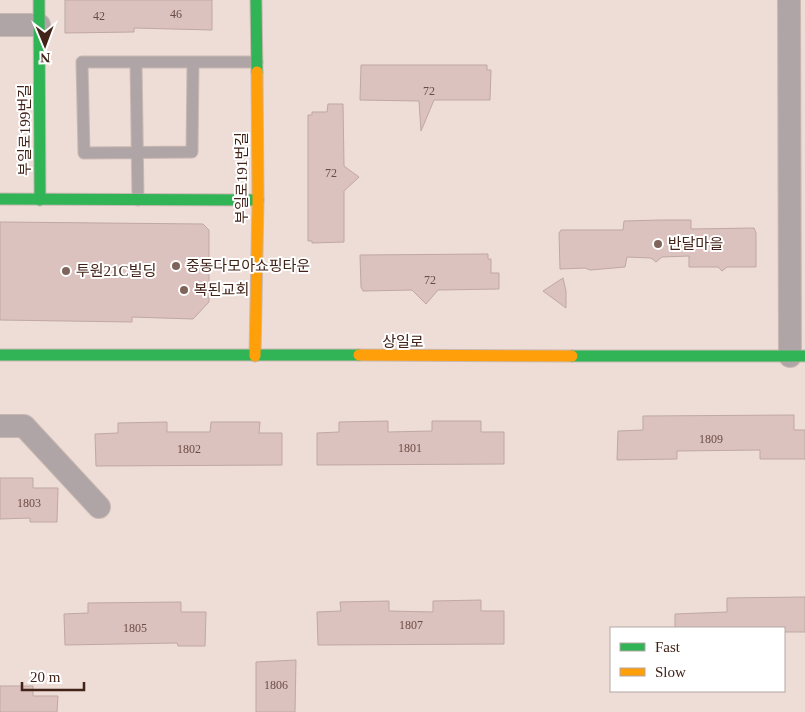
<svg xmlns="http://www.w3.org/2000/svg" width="805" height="712" font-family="'Times New Roman','Noto Sans KR',serif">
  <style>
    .building { fill: #dcc2bf; stroke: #bfa8a5 }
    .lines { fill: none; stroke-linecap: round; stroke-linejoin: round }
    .lane-casing { stroke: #c9b8b2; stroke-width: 13 }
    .street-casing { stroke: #c9b8b2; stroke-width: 24 }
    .fast-casing { stroke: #c9b8b2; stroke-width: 13 }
    .slow-casing { stroke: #c9b8b2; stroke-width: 13 }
    .lane { stroke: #b0a5a6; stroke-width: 11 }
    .street { stroke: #b0a5a6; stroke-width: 22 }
    .fast { stroke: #30b455; stroke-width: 11 }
    .slow { stroke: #ff9f0a; stroke-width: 11 }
    .poi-dot { fill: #7e645a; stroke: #fff; stroke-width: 2 }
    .labels { text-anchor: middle; stroke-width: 4; stroke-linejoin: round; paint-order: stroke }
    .number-label { font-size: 12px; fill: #6a4c44 }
    .street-label { font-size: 15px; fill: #422318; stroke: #fff }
    .poi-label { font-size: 15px; fill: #422318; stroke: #fff; text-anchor: start }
  </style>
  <rect width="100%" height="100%" fill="#eedcd6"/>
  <path class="building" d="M65,0H212V30L134,28V32L65,33Z
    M361,65H487V70H491L490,100H434L421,131L419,101L360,100Z
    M328,104H343L344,166L359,177L344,191V242L312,243V241H308V115H312V112H327Z
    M661,220H691V229L754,228L756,233V267H727L722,271L718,267H689V256L662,257L656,262L651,258L627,257L625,267L590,270L585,268L560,269L559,233L561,230H623L624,221Z
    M0,222L203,224L209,230V302L193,319L132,317V322L0,320Z
    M488,254V259H491V273H499V289L438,290L426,304L412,290L363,291L361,287L360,255Z
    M563,278L566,291V308L543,291Z
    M794,415V430H805V459H760V450L677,451V459L617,460L618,431L643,430V416Z
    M388,421V432L432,431V421H481V432H504V464L317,465V433L339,432V422Z
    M167,422V432H210L211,422H260L259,433H282V465L96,466L95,434L118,433V423Z
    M0,478H33V488H58L57,522H30V518L0,519Z
    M805,597V632H784V628H675V614L727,612V598Z
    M481,600V611H504V644L318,645L317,612L341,611L340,602L389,601V611L433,612V601Z
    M181,602V612H206L205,646H178L177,643L65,645L64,614L88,613V603Z
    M296,660L295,712H256V662Z
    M0,686H33V696H58L57,712H0Z"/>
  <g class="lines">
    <defs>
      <path id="lane" d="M136,62L138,200
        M193,62L192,152L84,153L82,62H257"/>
      <path id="street" d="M789,0L790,356
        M0,25H39
        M0,426H24L99,507"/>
      <path id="fast" d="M39,0L40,200
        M256,0L257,72
        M0,199L258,200
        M0,355H359
        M572,356H805"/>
      <path id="slow" d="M359,355L572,356
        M255,356L258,200L257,72"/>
    </defs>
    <use href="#lane" class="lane-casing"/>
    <use href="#street" class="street-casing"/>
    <use href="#fast" class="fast-casing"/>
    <use href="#slow" class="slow-casing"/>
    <use href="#lane" class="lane"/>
    <use href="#street" class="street"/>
    <use href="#fast" class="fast"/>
    <use href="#slow" class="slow"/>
  </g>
  <g class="poi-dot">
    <circle cx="658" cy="244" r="5"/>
    <circle cx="176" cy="266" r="5"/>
    <circle cx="66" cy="271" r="5"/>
    <circle cx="184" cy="290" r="5"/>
  </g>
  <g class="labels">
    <g class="number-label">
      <text x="176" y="18">46</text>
      <text x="99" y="20">42</text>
      <text x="429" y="95">72</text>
      <text x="331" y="177">72</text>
      <text x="430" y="284">72</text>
      <text x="711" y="443">1809</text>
      <text x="410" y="452">1801</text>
      <text x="189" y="453">1802</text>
      <text x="29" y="507">1803</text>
      <text x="411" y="629">1807</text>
      <text x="135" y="632">1805</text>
      <text x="276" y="689">1806</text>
    </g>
    <g class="street-label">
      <text transform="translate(25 130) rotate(-90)" y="5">부일로199번길</text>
      <text transform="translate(242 178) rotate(-90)" y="5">부일로191번길</text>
      <text x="403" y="347">상일로</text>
    </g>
    <g class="poi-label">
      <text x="668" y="249">반달마을</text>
      <text x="186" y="271">중동다모아쇼핑타운</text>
      <text x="76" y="276">투원21C빌딩</text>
      <text x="194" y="295">복된교회</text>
    </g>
  </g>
  <rect x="610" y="627" width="175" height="65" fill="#ffffff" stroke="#b3a7a3"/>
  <rect x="620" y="643" width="25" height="8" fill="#30b455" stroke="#b3a7a3"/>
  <text x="655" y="652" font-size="15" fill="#422318">Fast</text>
  <rect x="620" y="668" width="25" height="8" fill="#ff9f0a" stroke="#b3a7a3"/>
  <text x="655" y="677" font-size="15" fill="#422318">Slow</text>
  <g transform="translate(45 45) rotate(179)" stroke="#ffffff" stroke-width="4" paint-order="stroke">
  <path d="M0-4L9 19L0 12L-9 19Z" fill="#422318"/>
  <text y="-8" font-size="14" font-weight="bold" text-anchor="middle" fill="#422318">N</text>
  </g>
  <path d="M22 682v8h62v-8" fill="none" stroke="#422318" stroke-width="2.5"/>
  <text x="30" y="682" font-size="15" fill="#422318" stroke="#ffffff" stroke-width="4" paint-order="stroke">20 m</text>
</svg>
